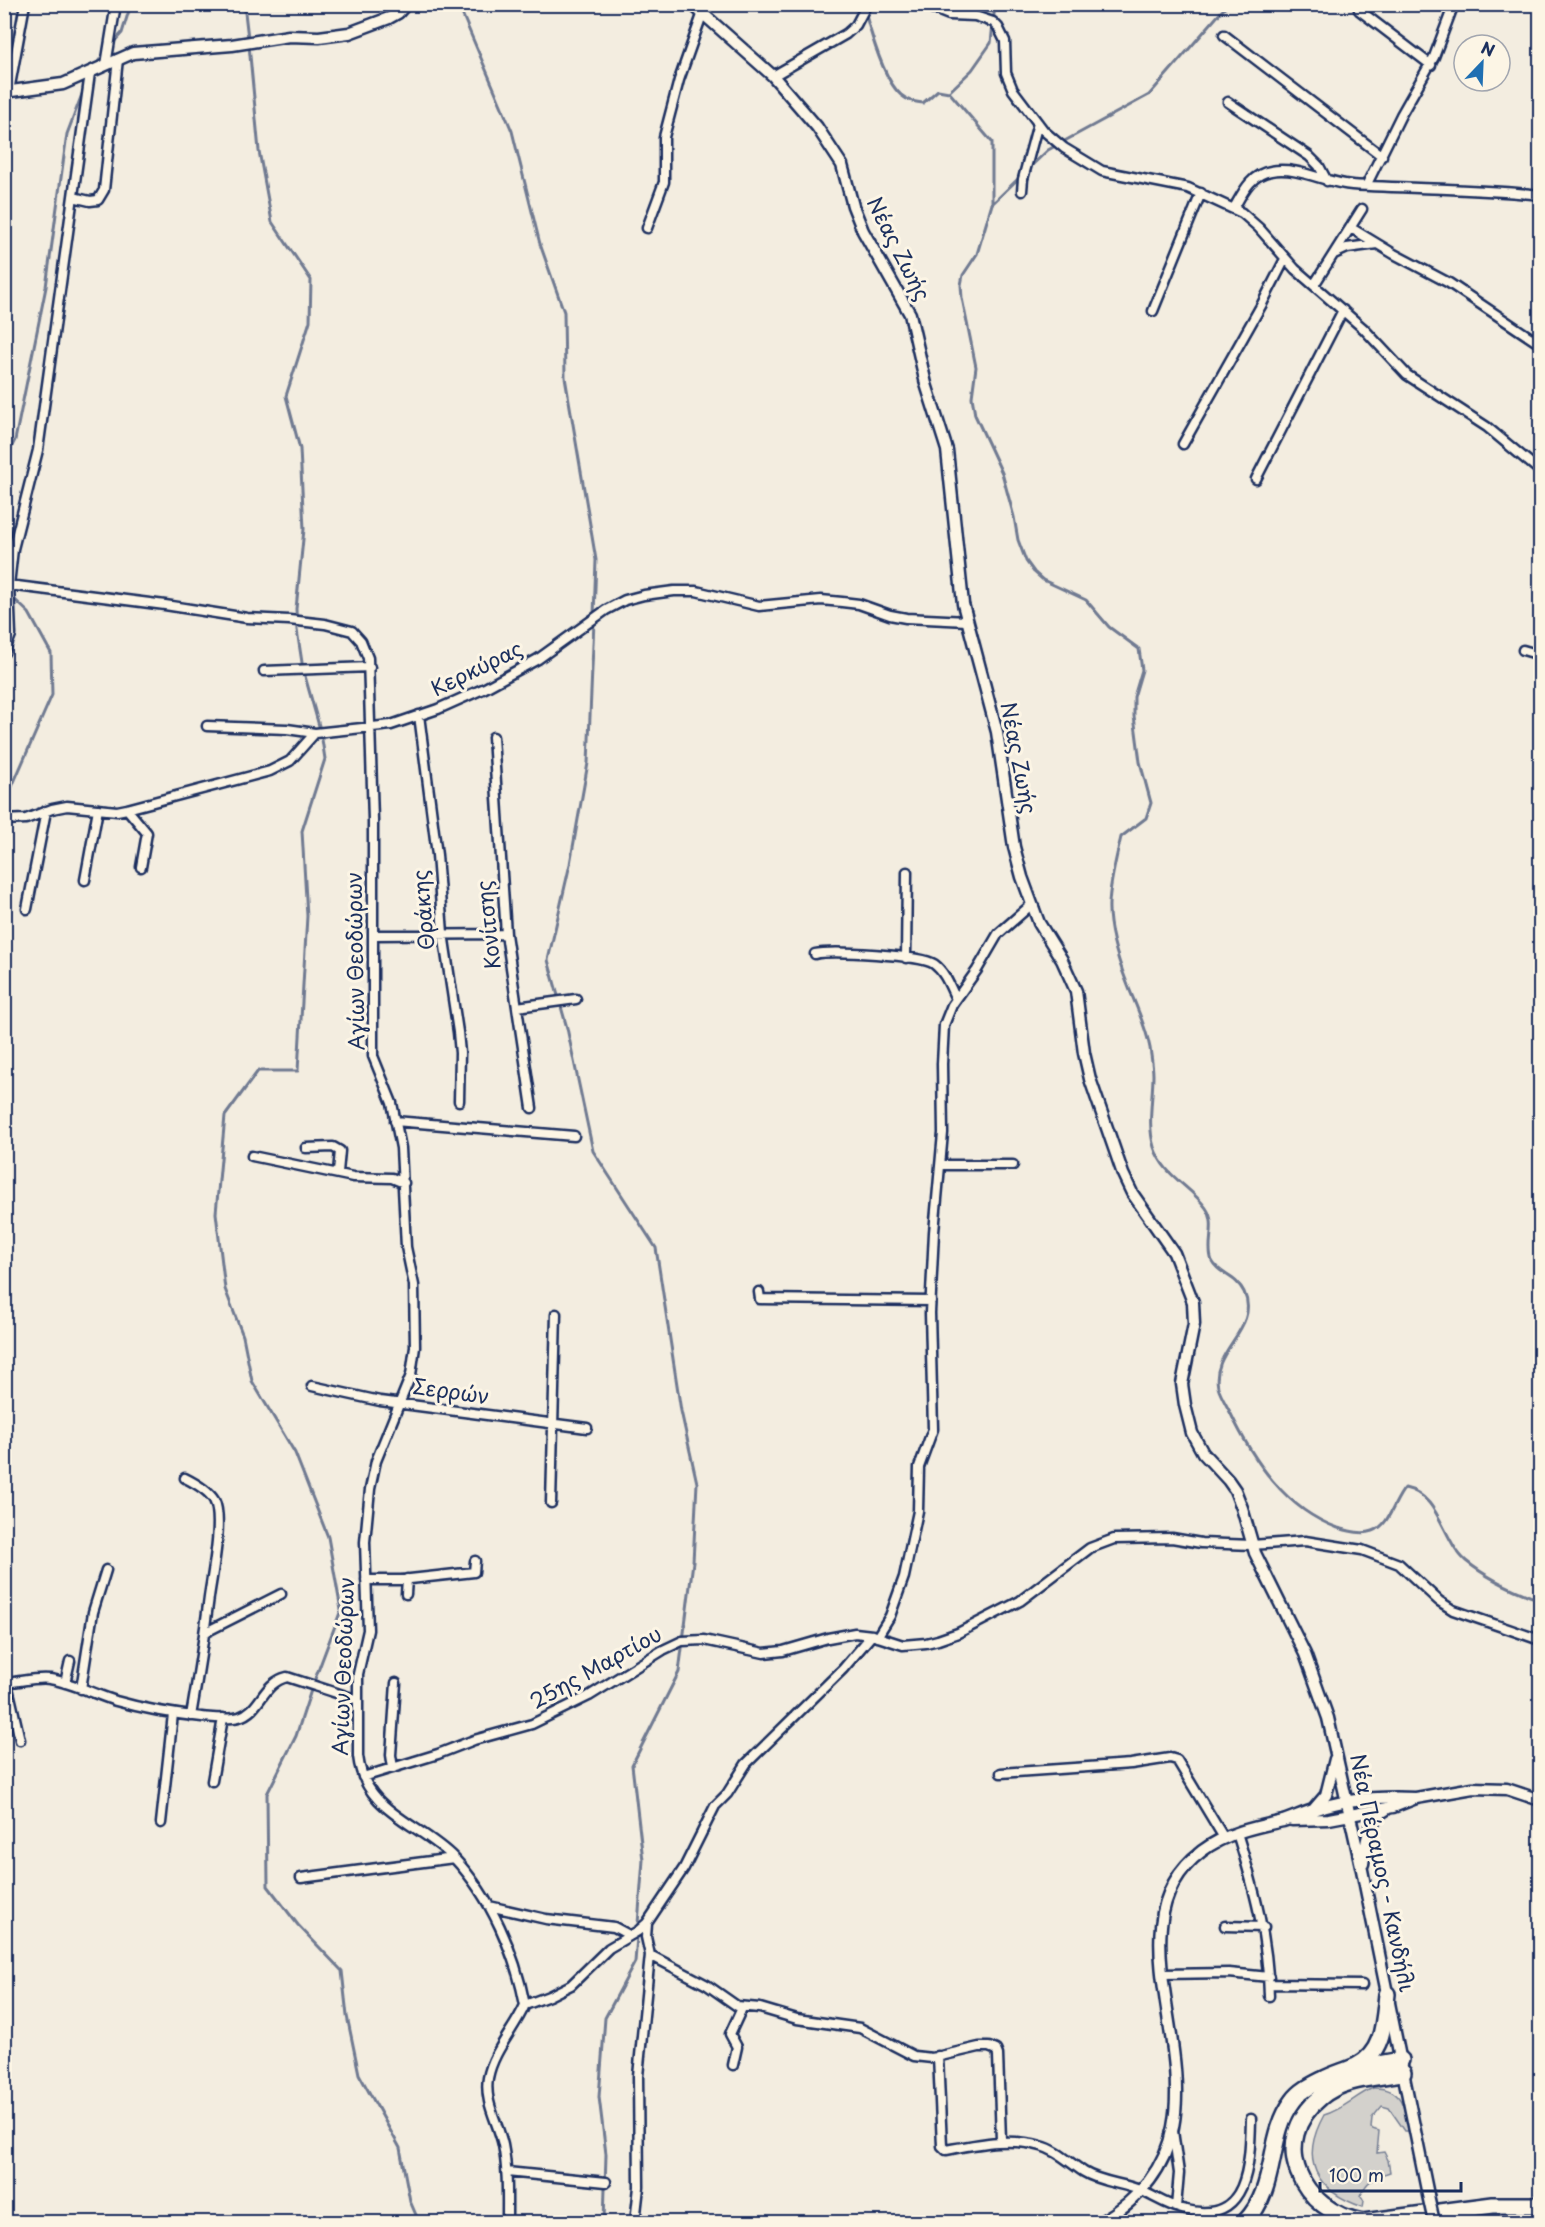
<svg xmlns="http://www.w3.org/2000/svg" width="1545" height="2227" font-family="'Playpen Sans',sans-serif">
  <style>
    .green { fill: #d3d1cc; stroke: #778095; stroke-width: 1.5 }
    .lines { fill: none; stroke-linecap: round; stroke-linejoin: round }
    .stream { stroke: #707a91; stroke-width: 3 }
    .minor-casing { stroke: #1b2f5e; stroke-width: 13 }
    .tertiary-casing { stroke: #1b2f5e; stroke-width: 15 }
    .motorway-casing { stroke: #1b2f5e; stroke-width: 20 }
    .minor { stroke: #fcf5e5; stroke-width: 8 }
    .tertiary { stroke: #fcf5e5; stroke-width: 10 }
    .motorway { stroke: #fcf5e5; stroke-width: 15 }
    .tertiary-bridge-casing { stroke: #1b2f5e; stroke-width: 15; stroke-linecap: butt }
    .tertiary-bridge { stroke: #fcf5e5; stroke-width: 10 }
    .labels { text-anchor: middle; stroke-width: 6; stroke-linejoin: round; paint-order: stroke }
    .street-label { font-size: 21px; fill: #1b2f5e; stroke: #fcf5e5 }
  </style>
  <rect width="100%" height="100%" fill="#f3ede0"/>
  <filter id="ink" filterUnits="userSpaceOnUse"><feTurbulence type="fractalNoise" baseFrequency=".0167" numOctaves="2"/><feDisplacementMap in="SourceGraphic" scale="12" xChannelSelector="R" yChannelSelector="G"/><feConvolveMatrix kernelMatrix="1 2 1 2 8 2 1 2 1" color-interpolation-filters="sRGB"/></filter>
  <g filter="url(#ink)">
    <path class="green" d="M1373,2088C1403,2087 1405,2108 1409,2131H1405L1389,2108L1382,2106L1372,2118L1371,2128L1379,2131L1377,2153L1384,2152L1388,2160L1390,2172C1377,2176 1365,2181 1361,2196L1364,2201L1363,2207C1315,2191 1299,2160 1324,2115C1344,2109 1355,2096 1373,2088Z"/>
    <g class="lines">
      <path class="stream" d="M244,4L248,38
        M458,4L512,131L540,244L564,312L565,377L596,560L594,615
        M865,12C871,34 884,81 901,95C908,101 915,102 923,103L938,90L949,92L992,142V204L977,254L963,275L961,285L962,298L976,367L972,397L975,415L1002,473L1014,517L1018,540L1026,561L1034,572L1043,580L1086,600L1109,627L1139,649L1142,670L1134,697V716L1140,762L1151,803L1146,818L1121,837C1116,859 1110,882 1109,904C1108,930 1118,960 1127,983C1135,1004 1146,1026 1150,1048C1151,1056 1153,1066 1153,1075C1153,1098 1147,1124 1154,1147C1164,1177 1190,1185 1206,1208C1218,1225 1205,1244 1212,1261C1219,1275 1236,1275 1244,1292C1261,1328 1210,1350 1218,1387C1220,1395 1226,1404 1230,1412C1253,1460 1285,1509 1338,1528C1349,1531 1362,1535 1373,1531C1390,1525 1394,1500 1405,1488C1440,1495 1442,1540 1466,1561C1488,1579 1515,1591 1540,1600
        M111,45L122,33L131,4
        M249,45L259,151L272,222L311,280L310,321L286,396L300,449L304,529L296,609L297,630L303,669L321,733L325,759L302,831L307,916L298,1071H258L225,1116L216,1213L225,1289L243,1336L252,1381L295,1453L328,1537L341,1610L312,1687L296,1736L267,1794L268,1886L298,1925L342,1971L347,2016L359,2074L400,2148L410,2201L419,2222
        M95,66L105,52
        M949,92L972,70L991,43L995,4
        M1029,168L1048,150L1149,95L1228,4
        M992,204L1022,175
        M4,462L15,440L46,287L67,134L84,89
        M594,621L588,763L570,864L548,960L567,1028L593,1151L656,1248L681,1411L697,1483L693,1562L679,1672L632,1765L643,1860L635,1962L605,2018L599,2097L606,2154L604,2222
        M4,805L52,695L51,653L29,613L11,596"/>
      <defs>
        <path id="minor" d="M922,4L949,15L975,16L993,22L998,27L1005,41L1006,73L1013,90L1044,131L1064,148L1102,171L1188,188L1242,213L1259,228L1295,269L1364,329L1407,375L1487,427L1540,471
          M1359,10L1431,65
          M1224,35L1382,156
          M106,65L116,4
          M773,76L846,34L856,25L867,4
          M9,91L25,4
          M1228,102L1309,156L1319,166L1327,181
          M1367,184L1401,115L1434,57L1454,4
          M1022,191L1023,179L1038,123
          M73,197L90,201L98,200L104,190L118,59
          M1234,208C1243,192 1251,174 1271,171C1298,166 1326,183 1352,185C1415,189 1478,188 1540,195
          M647,228L664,182V137L679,80L702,15
          M1351,228L1394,254L1449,283L1540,344
          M1336,253L1347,248L1377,244
          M1314,285L1362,209
          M1153,311L1201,193
          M1183,444L1262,304L1285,259
          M1256,479L1343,310
          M9,585L165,605L247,618L289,620L325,624L352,631L361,641L368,658L373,820V1056L392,1103L401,1148L406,1247L414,1285L415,1347L411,1375L376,1461L370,1489L365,1542L368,1630L358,1674V1756C364,1812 420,1823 454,1858C491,1897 515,1953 525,2005C514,2030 493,2051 488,2078C484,2103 498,2122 503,2145C508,2171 507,2196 507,2222
          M1523,650L1540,655
          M4,653L11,635L9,585L13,549L38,450L90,73
          M264,671L370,667
          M419,715L437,855L443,933L458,1032L460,1053L459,1101
          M207,726L287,729L315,733
          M493,737L506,934L532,1108
          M127,809L147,833L141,867
          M4,820L26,819L52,809L67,806L117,811L127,809L270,771L290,761L315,733L391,725L438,709L485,688L538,659L606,610L625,600L644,595L674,591H696L759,606L821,600L842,602L859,604L890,615L906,618L967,621
          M85,880L98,809
          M27,909L46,811
          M373,935L506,934
          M815,954C831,950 921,955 934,964C945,972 950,987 956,999
          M906,958L907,872
          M517,1007L576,999
          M395,1121L574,1136
          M306,1148L333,1147L340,1151L338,1172
          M252,1156L353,1177L392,1178L404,1183
          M941,1165H1013
          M759,1292L760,1299L931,1301
          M312,1386L380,1401L587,1428
          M185,1478C195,1483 208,1490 214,1500C224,1518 212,1575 209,1597C204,1637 198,1676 191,1716
          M551,1503L556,1314
          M366,1580H401L474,1572L475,1561
          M406,1594L407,1579
          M206,1632L281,1594
          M877,1637L890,1616L904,1577L918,1511L919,1467L933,1429L930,1313L934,1232L943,1133L942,1064L944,1025L952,1005L977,970L998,934L1031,905
          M4,1683C19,1682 36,1677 50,1679C73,1683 94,1694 116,1701C144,1709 173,1714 202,1717C213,1718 228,1720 239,1717C261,1711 262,1683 287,1677L358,1700
          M7,1683L20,1740
          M65,1683L70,1661
          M81,1689L93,1612L106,1570
          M393,1768L391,1755L396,1683
          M1001,1773L1131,1764L1170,1758L1177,1760L1224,1838
          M363,1777L438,1754L474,1740L532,1724L589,1696L663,1650L682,1641L704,1640L764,1653L783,1651L828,1638L855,1633L872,1635L903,1645L926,1643L938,1640L958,1633L1020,1601L1090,1548L1114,1539L1172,1538L1201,1543L1252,1545L1305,1541L1362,1550L1399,1564L1439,1601L1453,1610L1540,1640
          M212,1781L223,1718
          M161,1823L173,1714
          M1237,1833C1254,1887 1268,1939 1269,1996
          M301,1878L454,1858
          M489,1906L546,1919L614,1927L629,1935
          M1225,1926L1264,1927
          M650,1955L707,1985L737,2006L760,2008L797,2019L860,2028L914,2056L932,2058L979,2047H989L996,2050L998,2055L1001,2140
          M1162,1974L1229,1973L1269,1977
          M1269,1984L1362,1985
          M525,2005L549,1996L571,1985L609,1948L638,1931L647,1923L684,1868L715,1806L727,1794L746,1764L843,1669L872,1635
          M938,2056L942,2146L946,2150C978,2144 1009,2137 1041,2146C1057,2150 1070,2163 1084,2172C1100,2182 1122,2183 1140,2190C1155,2197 1170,2207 1186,2210C1249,2225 1250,2163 1251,2119
          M733,2065L737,2047L730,2034L742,2008
          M1173,2131L1179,2173L1176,2207
          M507,2172L606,2182
          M635,2222L639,2187L638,2076L650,1955L646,1937L647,1924"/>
        <path id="tertiary" d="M692,4L773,76L817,127L842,165L853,206L863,231L910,314L926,384L947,450L963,604L997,732L1014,847L1022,877L1039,923L1062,960L1076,991L1084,1053L1090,1079L1123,1174L1132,1193L1174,1253L1193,1302L1194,1324L1182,1384L1185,1405L1192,1433L1203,1453L1228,1480L1235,1490L1242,1508L1255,1553L1305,1654L1328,1718L1362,1870L1428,2195
          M4,92L63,84L133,53L232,45L289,36L319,37L349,33L389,18L398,13L406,4
          M1314,1809L1326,1795L1335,1759
          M1292,1820L1329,1819L1393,1807L1416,1798L1473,1788L1507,1789L1540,1800
          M1363,1864C1366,1844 1367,1819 1387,1809
          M1101,2222C1269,2124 1085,1939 1202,1851C1226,1833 1255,1827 1283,1821C1293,1818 1303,1813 1313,1810C1347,1798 1380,1796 1416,1798"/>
        <path id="motorway" d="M1356,2068L1401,2060
          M1403,2073C1376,2078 1343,2078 1321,2097C1267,2141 1301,2212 1363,2222L1493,2205H1540
          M1245,2222C1279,2187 1266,2137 1293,2101C1300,2091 1312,2085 1322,2080C1333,2074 1345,2071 1356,2066C1384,2053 1384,2021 1387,1994"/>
      </defs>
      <use href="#minor" class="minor-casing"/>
      <use href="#tertiary" class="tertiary-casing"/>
      <use href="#motorway" class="motorway-casing"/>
      <use href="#minor" class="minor"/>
      <use href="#tertiary" class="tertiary"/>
      <use href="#motorway" class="motorway"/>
      <defs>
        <path id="tertiary-bridge" d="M1428,2195L1434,2222"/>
      </defs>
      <use href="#tertiary-bridge" class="tertiary-bridge-casing"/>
      <use href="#tertiary-bridge" class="tertiary-bridge"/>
    </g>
  </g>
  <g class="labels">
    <g class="street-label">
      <text transform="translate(898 249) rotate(63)" y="7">Νέας Ζωής</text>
      <text transform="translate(477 669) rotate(-26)" y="7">Κερκύρας</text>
      <text transform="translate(1018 758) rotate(79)" y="7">Νέας Ζωής</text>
      <text transform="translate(424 910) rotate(-95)" y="7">Θράκης</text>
      <text transform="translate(489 925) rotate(-96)" y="7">Κονίτσης</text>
      <text transform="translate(356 961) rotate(-91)" y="7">Αγίων Θεοδώρων</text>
      <text transform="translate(451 1392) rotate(8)" y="7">Σερρών</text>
      <text transform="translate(344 1666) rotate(-88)" y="7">Αγίων Θεοδώρων</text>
      <text transform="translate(596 1668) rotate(-29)" y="7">25ης Μαρτίου</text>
      <text transform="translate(1382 1873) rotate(78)" y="7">Νέα Πέραμος - Κανδήλι</text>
    </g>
  </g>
  <rect width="1545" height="2227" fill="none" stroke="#fcf5e5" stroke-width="24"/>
  <rect x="12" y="12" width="1521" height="2203" fill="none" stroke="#1b2f5e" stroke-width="2" filter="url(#ink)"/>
  <g transform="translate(1482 63) rotate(23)"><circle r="28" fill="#fcf5e5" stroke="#a2a6af" stroke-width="1.5"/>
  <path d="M0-4.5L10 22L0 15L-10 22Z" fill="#1f6fb2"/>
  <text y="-9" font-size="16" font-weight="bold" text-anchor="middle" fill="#1b2f5e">N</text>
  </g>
  <path d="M1320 2182v9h141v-9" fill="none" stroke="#1b2f5e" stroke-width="3"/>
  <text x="1329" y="2182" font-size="18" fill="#1b2f5e" stroke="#fcf5e5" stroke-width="4.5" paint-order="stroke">100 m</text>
</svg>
